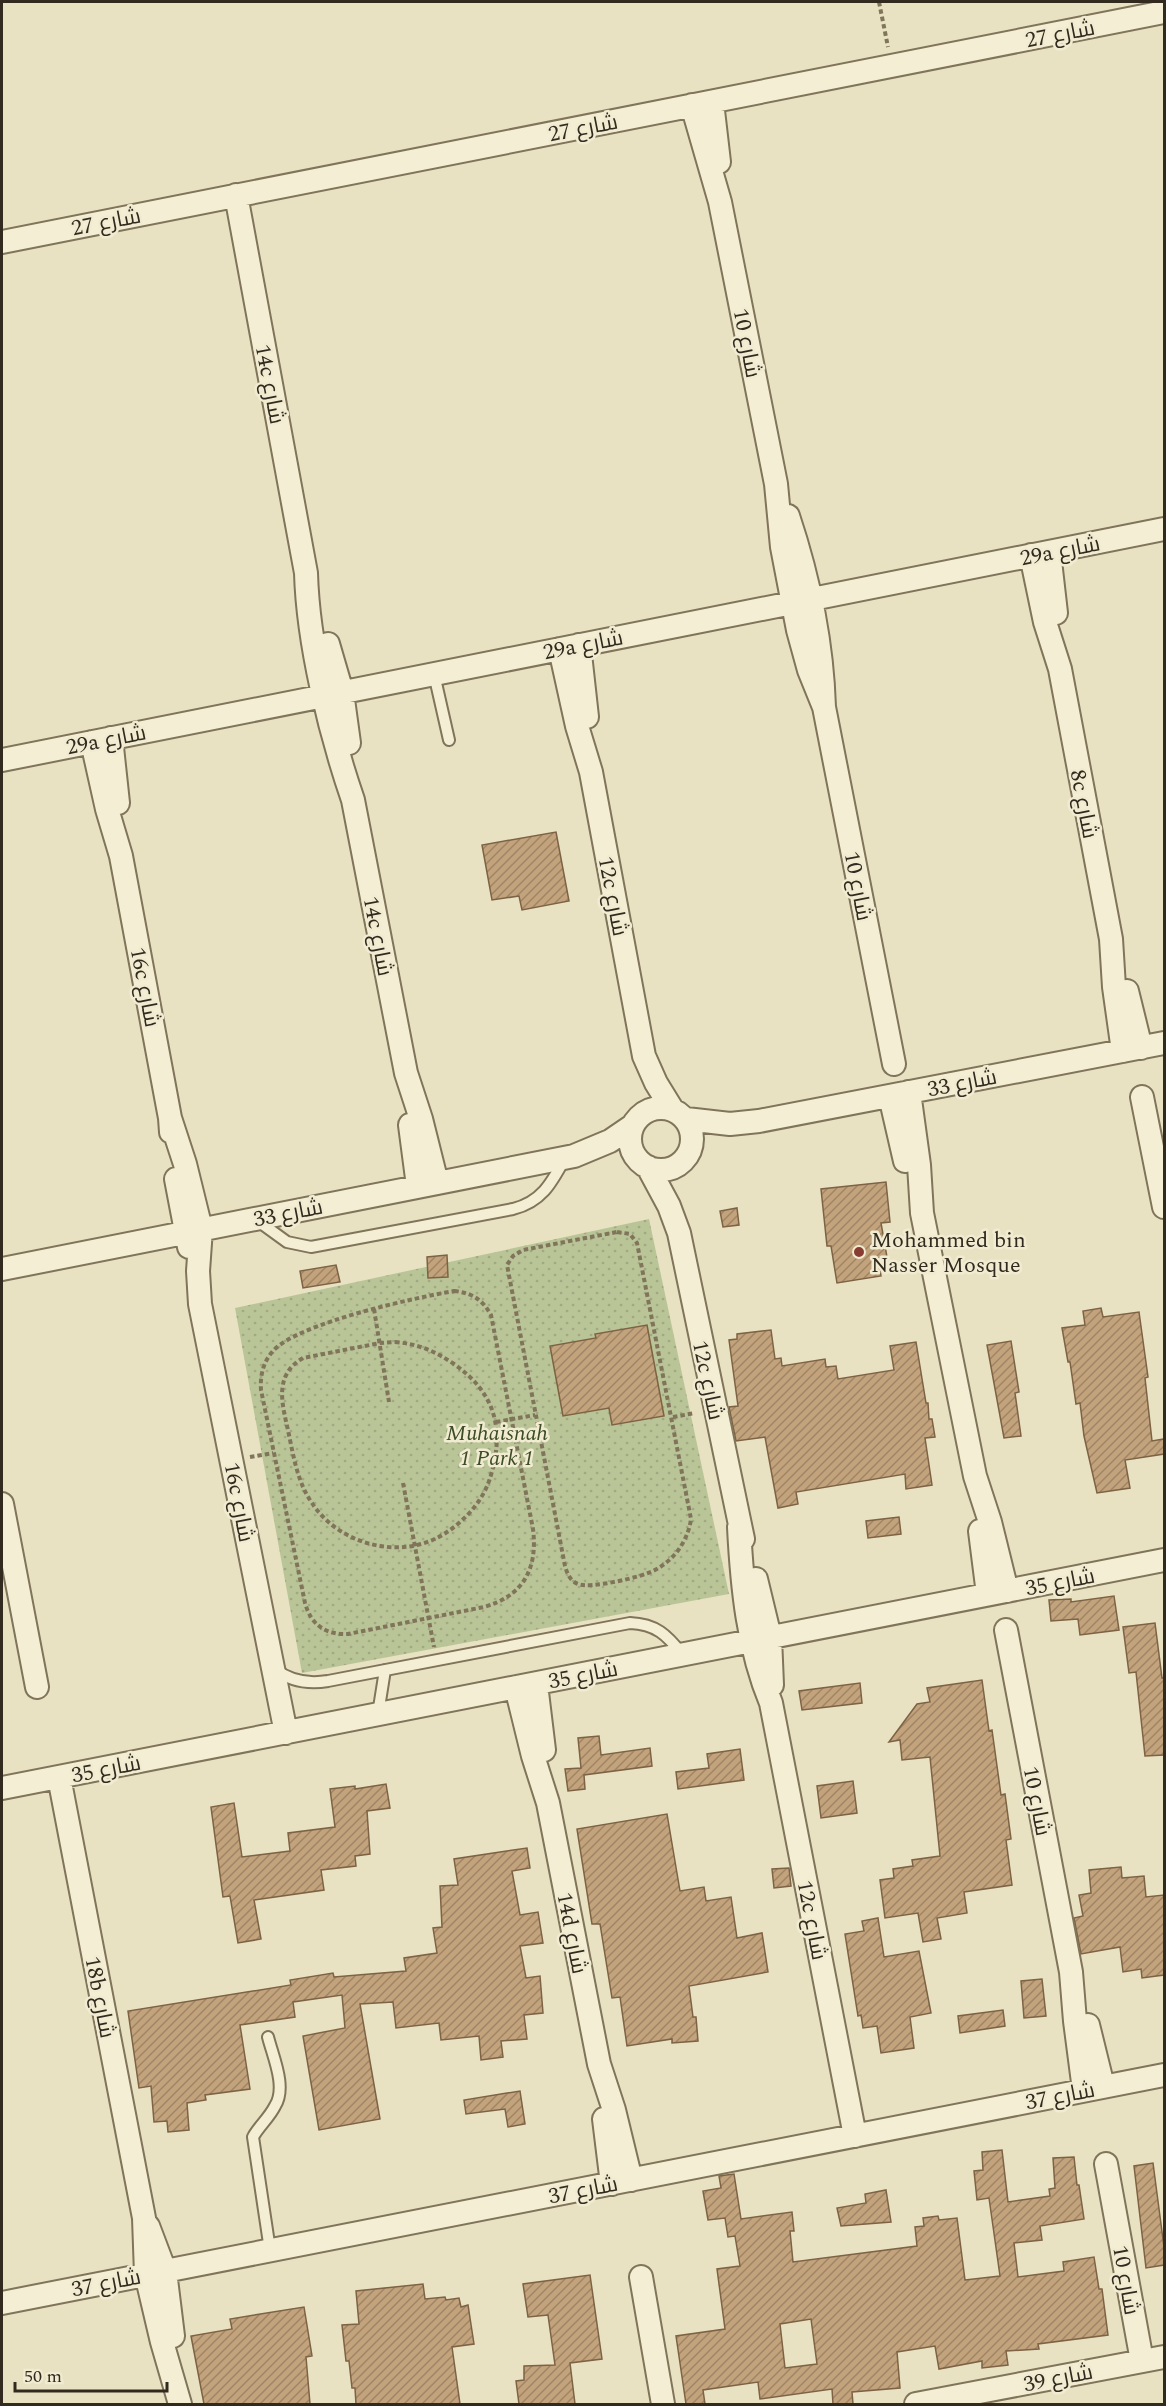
<svg xmlns="http://www.w3.org/2000/svg" width="1166" height="2406" font-family="Spectral,Cairo,serif">
  <style>
    .park { fill: url(#park-dots) }
    .building { fill: url(#building-hatch); stroke: #7d6244; stroke-width: 1.5; fill-rule: evenodd }
    .lines { fill: none; stroke-linecap: round; stroke-linejoin: round }
    .lane-casing { stroke: #80745b; stroke-width: 14 }
    .street-casing { stroke: #80745b; stroke-width: 26 }
    .path { stroke: #80745b; stroke-width: 4; stroke-dasharray: 4.5 3; stroke-linecap: butt }
    .lane { stroke: #f4efd4; stroke-width: 10 }
    .street { stroke: #f4efd4; stroke-width: 22 }
    .poi-dot { fill: #893d32; stroke: #f1ecd1; stroke-width: 2 }
    .labels { text-anchor: middle; stroke-width: 5; stroke-linejoin: round; paint-order: stroke }
    .street-label { font-size: 22px; fill: #322a1e; stroke: #f1ecd1 }
    .poi-label { font-size: 22px; fill: #322a1e; stroke: #f1ecd1; text-anchor: start }
    .park-label { font-size: 22px; font-style: italic; fill: #3d4c27; stroke: #f1ecd1 }
  </style>
  <defs>
    <pattern id="park-dots" width="8" height="8" patternUnits="userSpaceOnUse" patternTransform="scale(1.5)"><rect width="8" height="8" fill="#b9c597"/><path d="M2 2h.1M6 6h.1" fill="none" stroke="#a0a982" stroke-width="1.8" stroke-linecap="round"/></pattern>
    <pattern id="building-hatch" width="6" height="6" patternUnits="userSpaceOnUse" patternTransform="scale(1.5)"><rect width="6" height="6" fill="#c3a37c"/><path d="M-1 1l2-2M0 6l6-6M5 7l2-2" fill="none" stroke="#9f8565"/></pattern>
  </defs>
  <rect width="100%" height="100%" fill="#e8e2c2"/>
  <path class="park" d="M649,1219L729,1594L302,1673L235,1308Z"/>
  <path class="building" d="M556,832L569,901L522,910L519,896L492,900L482,845Z
    M886,1182L890,1222L881,1223L887,1257L878,1258L881,1276L837,1283L831,1246H827L821,1189Z
    M737,1208L739,1225L723,1227L720,1211Z
    M447,1255L448,1277L428,1278L427,1257Z
    M336,1265L340,1282L303,1288L300,1271Z
    M1101,1308L1103,1317L1139,1312L1148,1377L1145,1378L1152,1441L1164,1439V1454L1125,1460L1130,1488L1097,1493L1084,1436L1080,1403L1076,1404L1070,1362H1068L1062,1328L1085,1325L1083,1311Z
    M647,1325L664,1416L612,1425L609,1408L563,1416L550,1346L596,1338L595,1334Z
    M771,1330L775,1359L781,1358L782,1366L825,1359L826,1367L836,1366L838,1379L894,1370L890,1346L916,1342L926,1403H928L929,1419H932L935,1437L925,1438L932,1485L906,1489L905,1474L796,1492L798,1504L778,1508L765,1437L736,1441L729,1407L738,1406L729,1340L737,1339V1334Z
    M1011,1341L1019,1392L1015,1393L1021,1436L1004,1438L987,1345Z
    M899,1517L901,1534L868,1538L866,1521Z
    M1114,1596L1119,1630L1080,1635L1078,1619L1051,1621L1049,1600L1071,1599V1602Z
    M1155,1623L1162,1678H1164V1755L1145,1756L1136,1672L1129,1673L1123,1627Z
    M982,1680L989,1731L992,1730L1001,1795L1005,1794L1011,1839L1006,1840L1012,1885L964,1892L967,1913L937,1918L941,1939L923,1942L918,1913L885,1918L880,1880L894,1878L893,1869L913,1866L912,1860L940,1856L930,1757L902,1760L900,1740L889,1742L917,1704L930,1702L927,1688Z
    M860,1683L862,1703L802,1710L799,1691Z
    M599,1736L601,1755L650,1748L652,1766L584,1775L585,1789L568,1791L565,1769L581,1768L578,1738Z
    M740,1749L744,1780L678,1789L676,1772L709,1768L707,1754Z
    M853,1781L857,1813L821,1818L817,1786Z
    M386,1784L390,1808L367,1811L370,1854L355,1856L356,1866L321,1870L324,1890L254,1900L261,1939L238,1943L230,1896L223,1897L211,1807L234,1803L242,1857L290,1851L288,1833L335,1827L330,1789L355,1786V1789Z
    M667,1814L680,1891L704,1887L706,1901L731,1897L737,1938L762,1933L768,1972L689,1986L693,2017H696L698,2041L672,2043V2039L627,2046L620,1997L612,1998L600,1924H592L577,1829Z
    M527,1848L530,1868L512,1871L520,1915L538,1912L543,1943L520,1946L526,1978L540,1976L543,2013L524,2015L527,2039L501,2041L503,2057L481,2060L479,2036L441,2040L439,2023L396,2028L393,2002L360,2004L380,2119L319,2130L303,2036L345,2028L342,1995L293,2002L295,2017L240,2025L250,2089L205,2095L206,2100L187,2103L189,2130L168,2132L167,2121L154,2122L151,2086L139,2088L128,2011L291,1985L290,1980L333,1973L334,1977L406,1971L404,1958L437,1953L433,1928L442,1927L440,1886L458,1885L454,1859Z
    M1121,1867L1122,1878L1144,1876L1146,1897L1164,1895V1975L1142,1978L1141,1969L1123,1972L1120,1947L1081,1954L1074,1918L1083,1916L1079,1895L1091,1893L1089,1870Z
    M789,1868L791,1886L774,1888L772,1869Z
    M878,1918L884,1957L919,1951L931,2013L910,2017L914,2048L881,2053L877,2026L863,2028L861,2015L858,2016L845,1934L864,1931L862,1921Z
    M1042,1979L1046,2016L1024,2018L1021,1981Z
    M1003,2010L1005,2026L960,2033L958,2016Z
    M520,2091L525,2124L508,2127L505,2109L466,2114L464,2100Z
    M1002,2150L1008,2202L1050,2196L1049,2189L1055,2188L1053,2158L1074,2157L1077,2185H1079L1084,2219L1040,2226L1042,2240L1014,2243L1018,2277L1064,2271L1063,2262L1094,2257L1099,2289H1102L1108,2335L1038,2344L1039,2349L1006,2351L1008,2365L982,2368V2361L939,2369L935,2346L897,2352L900,2388L852,2392L853,2404H833L832,2389L760,2399L758,2382L703,2390L705,2404H686L676,2336L725,2329L717,2269L740,2266L735,2236L728,2237L725,2218L708,2220L703,2191L721,2188L719,2176L734,2174L741,2219L792,2212L794,2231H790L793,2262L917,2246L915,2227L924,2226L923,2218L938,2216L939,2220L957,2218L965,2280L1000,2276L989,2198L977,2200L974,2171L983,2170L982,2152ZM811,2319L817,2364L785,2368L780,2324Z
    M1153,2163L1164,2247V2265L1146,2268L1134,2166Z
    M886,2190L891,2222L841,2226L837,2208L866,2203L865,2194Z
    M590,2275L602,2359L570,2363L575,2404H519L516,2381L524,2380V2366L555,2365L548,2315L528,2317L523,2284Z
    M423,2284L425,2299L445,2297L446,2300L459,2298L461,2307L468,2305L474,2344L452,2347L460,2404H356L355,2388H352L349,2361H346L342,2325L359,2324L356,2291Z
    M304,2307L312,2356L306,2357L310,2404H204L191,2336L232,2329L230,2319Z"/>
  <g class="lines">
    <defs>
      <path id="lane" d="M434,674L449,740
        M258,1221L287,1242L311,1247L513,1209C541,1202 551,1184 564,1160
        M275,1669C291,1682 309,1684 328,1681L630,1623C656,1624 667,1635 682,1654
        M378,1714L385,1670
        M268,2037C273,2057 287,2087 275,2106C269,2118 259,2126 253,2137L270,2250"/>
      <path id="street" d="M712,102L719,162
        M692,105L720,202L776,484L782,547L798,630L809,670L824,707
        M236,195L306,573C308,644 330,733 353,800L406,1073L421,1119L437,1183
        M2,242L1164,12
        M788,516C809,579 822,641 824,707L894,1064
        M1049,552L1056,613
        M1031,555L1045,622L1060,669L1111,939L1114,987L1123,1051
        M328,644L342,692L349,743
        M579,645L587,717
        M560,649L577,726L591,772L644,1056L656,1083L672,1109
        M111,738L118,803
        M92,742L107,809L121,856L170,1118L171,1132
        M2,760L1164,529
        M1127,991L1141,1048
        M909,1092L919,1165L922,1213L975,1476L990,1522L1007,1591
        M890,1096L905,1161
        M1142,1097L1164,1207
        M630 1139a31 31 0 1 1 62 0a31 31 0 1 1-62 0Z
        M170,1118L185,1164L201,1229L198,1271L200,1304L286,1733
        M686,1119L730,1124L759,1121L1164,1043
        M410,1125L418,1186
        M648,1167L669,1206L679,1233L743,1539
        M176,1179L189,1247
        M2,1269L574,1156L610,1141L632,1126
        M2,1504L37,1687
        M739,1527C742,1587 748,1648 771,1703L855,2136
        M980,1531L988,1594
        M756,1579L770,1637L772,1685
        M1006,1630L1071,1972L1075,2021L1084,2090
        M536,1684L544,1750
        M516,1687L533,1756L548,1803L599,2064L614,2110L631,2180
        M59,1777L144,2218L146,2274L162,2342L180,2404
        M2,1788L1164,1560
        M1088,2025L1103,2086
        M604,2119L612,2184
        M1106,2164L1142,2361
        M148,2226L165,2271L173,2336
        M641,2277L663,2404
        M2,2303L1164,2075
        M916,2404L1164,2357"/>
    </defs>
    <use href="#lane" class="lane-casing"/>
    <use href="#street" class="street-casing"/>
    <path class="path" d="M879,2L888,47
      M617,1232L630,1234L637,1243L691,1519C688,1541 674,1560 655,1570C643,1577 590,1589 578,1584C570,1581 567,1573 565,1566L507,1265L513,1256L523,1250Z
      M454,1291C472,1293 482,1299 491,1315L533,1529C538,1569 523,1596 484,1607L348,1634C326,1635 311,1625 305,1603L261,1390C260,1376 263,1362 273,1351C298,1323 414,1298 454,1291Z
      M374,1309L389,1402
      M395,1342C418,1344 435,1351 454,1364C494,1392 505,1427 491,1475C484,1500 466,1520 444,1534C401,1561 339,1545 312,1503C298,1483 294,1459 289,1435C283,1406 272,1376 303,1358L380,1343Z
      M673,1417L695,1413
      M496,1422L535,1415
      M250,1457L273,1453
      M403,1483L434,1647"/>
    <use href="#lane" class="lane"/>
    <use href="#street" class="street"/>
  </g>
  <circle class="poi-dot" cx="859" cy="1252" r="6"/>
  <g class="labels">
    <g class="street-label">
      <text transform="translate(1060 33) rotate(-11)" y="8">شارع 27</text>
      <text transform="translate(583 127) rotate(-11)" y="8">شارع 27</text>
      <text transform="translate(106 221) rotate(-11)" y="8">شارع 27</text>
      <text transform="translate(748 343) rotate(79)" y="8">شارع 10</text>
      <text transform="translate(271 384) rotate(79)" y="8">14c شارع</text>
      <text transform="translate(1060 550) rotate(-11)" y="8">29a شارع</text>
      <text transform="translate(583 644) rotate(-11)" y="8">29a شارع</text>
      <text transform="translate(106 739) rotate(-11)" y="8">29a شارع</text>
      <text transform="translate(1085 804) rotate(79)" y="8">8c شارع</text>
      <text transform="translate(859 886) rotate(79)" y="8">شارع 10</text>
      <text transform="translate(614 896) rotate(79)" y="8">12c شارع</text>
      <text transform="translate(379 936) rotate(79)" y="8">14c شارع</text>
      <text transform="translate(146 987) rotate(79)" y="8">16c شارع</text>
      <text transform="translate(962 1082) rotate(-11)" y="8">شارع 33</text>
      <text transform="translate(288 1212) rotate(-11)" y="8">شارع 33</text>
      <text transform="translate(709 1380) rotate(78)" y="8">12c شارع</text>
      <text transform="translate(240 1502) rotate(79)" y="8">16c شارع</text>
      <text transform="translate(1060 1581) rotate(-11)" y="8">شارع 35</text>
      <text transform="translate(583 1674) rotate(-11)" y="8">شارع 35</text>
      <text transform="translate(106 1768) rotate(-11)" y="8">شارع 35</text>
      <text transform="translate(1038 1801) rotate(79)" y="8">شارع 10</text>
      <text transform="translate(813 1920) rotate(79)" y="8">12c شارع</text>
      <text transform="translate(573 1933) rotate(79)" y="8">14d شارع</text>
      <text transform="translate(101 1997) rotate(79)" y="8">18b شارع</text>
      <text transform="translate(1060 2095) rotate(-11)" y="8">شارع 37</text>
      <text transform="translate(583 2189) rotate(-11)" y="8">شارع 37</text>
      <text transform="translate(1127 2280) rotate(80)" y="8">شارع 10</text>
      <text transform="translate(106 2282) rotate(-11)" y="8">شارع 37</text>
      <text transform="translate(1058 2377) rotate(-11)" y="8">شارع 39</text>
    </g>
    <g class="poi-label">
      <text x="871" y="1247">Mohammed bin<tspan x="871" dy="25">Nasser Mosque</tspan></text>
    </g>
    <g class="park-label">
      <text x="497" y="1440">Muhaisnah<tspan x="497" dy="25">1 Park 1</tspan></text>
    </g>
  </g>
  <rect width="1166" height="2406" fill="none" stroke="#322a1e" stroke-width="6"/>
  <path d="M15 2382v9h152v-9" fill="none" stroke="#322a1e" stroke-width="3"/>
  <text x="24" y="2382" font-size="18" fill="#322a1e" stroke="#f1ecd1" stroke-width="4.5" paint-order="stroke">50 m</text>
</svg>
